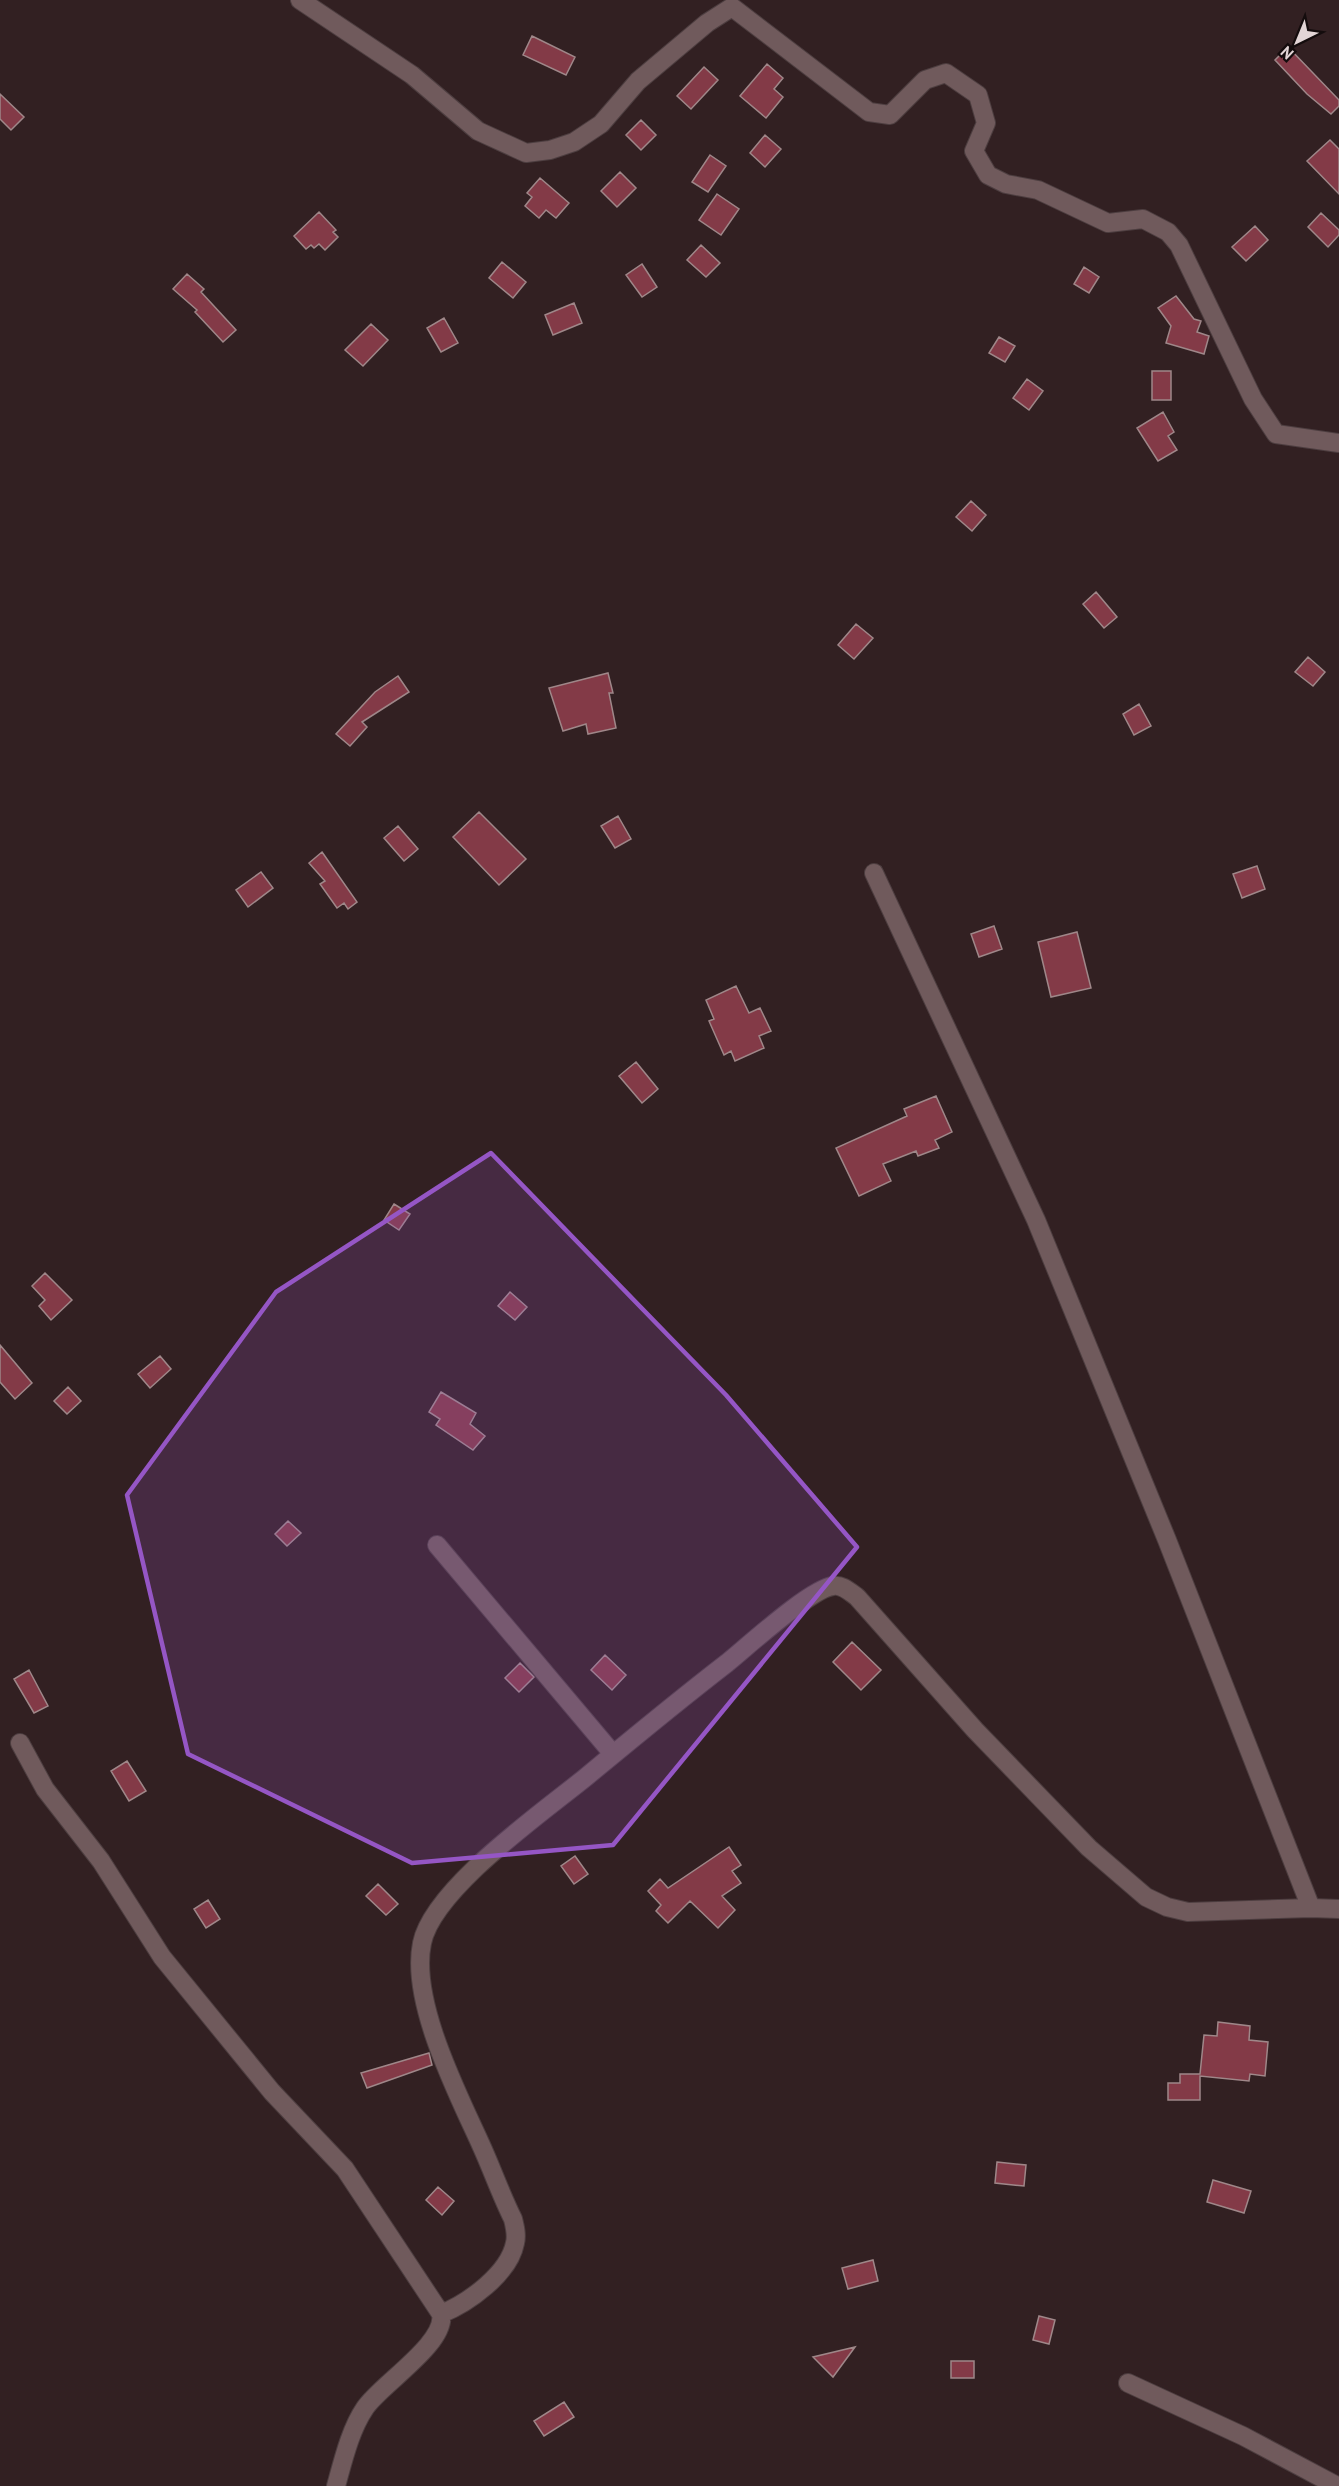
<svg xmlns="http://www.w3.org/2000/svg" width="1339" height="2486" font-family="'PT Sans',sans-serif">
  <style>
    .building { fill: #833a47; stroke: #9f8789; stroke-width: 1.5 }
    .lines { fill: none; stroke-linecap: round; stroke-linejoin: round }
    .minor-casing { stroke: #4d3e40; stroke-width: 20 }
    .minor { stroke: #705a5c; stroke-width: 18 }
    .marked { fill: #9556c5; fill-opacity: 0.2; stroke: #9556c5; stroke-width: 4.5; stroke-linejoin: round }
  </style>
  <rect width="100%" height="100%" fill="#322022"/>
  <path class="building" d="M532,36L575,57L566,75L523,55Z
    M1288,47L1339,100V106L1331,114L1307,94L1275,60Z
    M767,64L783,78L774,89L783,97L766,118L740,96Z
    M704,67L718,80L691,109L677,96Z
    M0,94L24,117L11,130L0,119Z
    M641,120L656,135L641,150L626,135Z
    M765,135L781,149L765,167L750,153Z
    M1330,140L1339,149V194L1307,161Z
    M710,155L726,166L708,192L692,182Z
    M620,172L636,188L617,207L601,191Z
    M540,178L569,203L556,218L546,210L539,218L525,206L532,197L527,193Z
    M717,194L739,209L721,235L699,220Z
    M319,212L336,230L333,232L338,237L325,250L319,244L314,248L311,245L306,249L294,236Z
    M1321,213L1339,230V235L1328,247L1308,227Z
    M1255,226L1268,240L1246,261L1232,247Z
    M701,245L720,263L706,277L687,260Z
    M502,262L526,282L513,298L489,278Z
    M642,264L657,287L642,297L626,275Z
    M1084,267L1099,277L1089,293L1074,284Z
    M187,274L204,289L201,292L236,330L223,342L195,312L197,310L173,289Z
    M1176,296L1194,319L1201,321L1197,332L1209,336L1204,354L1166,343L1171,326L1158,308Z
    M574,303L582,323L553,335L545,315Z
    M444,318L458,343L441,352L427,328Z
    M371,324L388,340L363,366L345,350Z
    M999,337L1015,346L1005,362L989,353Z
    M1152,371H1171V400H1152Z
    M1027,379L1043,391L1029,410L1013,398Z
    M1163,412L1174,432L1168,436L1177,450L1158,461L1137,428Z
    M971,501L986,515L972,531L956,517Z
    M1096,592L1117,617L1104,628L1083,604Z
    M856,624L873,638L854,659L838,645Z
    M1308,657L1325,672L1313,686L1295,672Z
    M608,673L613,693H609L616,728L588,734L586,724L563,731L549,688Z
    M398,676L409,692L362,722L367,727L350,746L336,734L375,692Z
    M1139,704L1151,726L1134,735L1123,714Z
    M479,812L526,859L499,885L453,837Z
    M618,816L631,839L615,848L601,826Z
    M398,826L418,849L404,861L384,838Z
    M322,852L357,902L348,909L344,903L337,908L320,884L325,881L309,863Z
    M1257,866L1265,889L1242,898L1233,874Z
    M261,872L273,888L248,907L236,890Z
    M994,926L1002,949L979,957L971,934Z
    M1077,932L1091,988L1051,997L1038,942Z
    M736,986L749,1013L760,1008L771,1031L759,1036L764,1048L735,1061L731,1051L724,1055L709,1021L714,1019L706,1000Z
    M636,1062L658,1089L642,1103L619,1076Z
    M936,1096L952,1132L935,1140L939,1148L918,1156L916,1151L883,1164L891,1181L859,1196L836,1148L907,1116L904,1109Z
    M394,1204L410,1214L399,1230L384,1220Z
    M45,1273L72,1300L51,1320L39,1306L45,1300L32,1286Z
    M510,1292L527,1307L515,1320L498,1306Z
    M0,1345L32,1383L15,1399L0,1382Z
    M160,1356L171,1369L150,1388L138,1374Z
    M68,1387L81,1401L67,1414L54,1401Z
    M441,1392L476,1413L470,1424L485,1436L473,1450L436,1425L440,1419L429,1412Z
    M288,1521L301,1533L287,1546L275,1534Z
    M852,1642L881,1670L861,1690L833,1662Z
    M605,1655L626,1675L612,1690L591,1670Z
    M520,1663L534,1677L519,1692L505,1678Z
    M29,1670L48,1706L34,1713L14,1679Z
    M127,1761L146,1791L129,1801L111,1771Z
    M729,1847L741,1865L732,1871L741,1883L722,1896L735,1910L718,1928L690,1901L668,1923L656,1911L661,1905L648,1891L660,1879L668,1888Z
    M575,1856L588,1874L574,1884L561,1866Z
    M378,1884L398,1904L386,1915L366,1896Z
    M208,1900L220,1919L206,1928L194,1909Z
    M1218,2022L1250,2026L1249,2040L1268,2042L1265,2076L1250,2074L1249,2081L1200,2076V2100H1168V2083H1180V2074H1200L1204,2035L1217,2036Z
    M429,2053L432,2065L367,2088L361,2073Z
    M997,2162L1026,2165L1024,2186L995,2183Z
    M1213,2180L1251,2191L1244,2213L1207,2202Z
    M438,2187L454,2201L442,2215L426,2200Z
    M873,2260L878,2281L848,2289L842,2268Z
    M1039,2316L1055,2320L1049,2344L1033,2340Z
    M855,2347L833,2377L813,2357Z
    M951,2361H974V2378H951Z
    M564,2402L574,2417L544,2436L534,2421Z"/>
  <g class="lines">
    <defs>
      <path id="minor" d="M300,0L412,75L478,131L526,153L550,150L574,142L601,124L638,81L707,23L732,7L869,112L890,115L925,80L946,73L978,95L986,123L974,151L988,175L1006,184L1038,190L1108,223L1143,219L1168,232L1179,245L1253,399L1276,434L1339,443
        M874,873L1036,1220L1167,1540L1311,1908L1339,1909
        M437,1545L613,1754
        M20,1743L45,1789L101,1861L162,1957L272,2092L345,2169L441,2314C447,2343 380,2385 365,2408C350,2430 343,2461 336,2486
        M441,2314C468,2303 509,2274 515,2243C517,2235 515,2227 513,2219C501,2195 492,2169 481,2145C457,2092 410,2001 422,1943C433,1889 543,1812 586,1777C633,1738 679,1700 727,1663C748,1646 810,1589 833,1586C842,1584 850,1592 857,1597L975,1730L1089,1848L1146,1897L1167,1907L1188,1912L1311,1908
        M1128,2383L1243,2436L1337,2486"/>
    </defs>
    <use href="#minor" class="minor-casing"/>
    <use href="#minor" class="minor"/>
  </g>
  <path class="marked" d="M491,1153L726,1395L857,1547L613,1845L412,1863L188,1754L127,1495L276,1292Z"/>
  <g transform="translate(1297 42) rotate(223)" stroke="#140c0d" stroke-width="4.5" paint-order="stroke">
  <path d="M0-4.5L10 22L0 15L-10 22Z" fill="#e2d5d6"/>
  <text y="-9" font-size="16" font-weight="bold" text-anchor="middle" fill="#e2d5d6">N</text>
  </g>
</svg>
